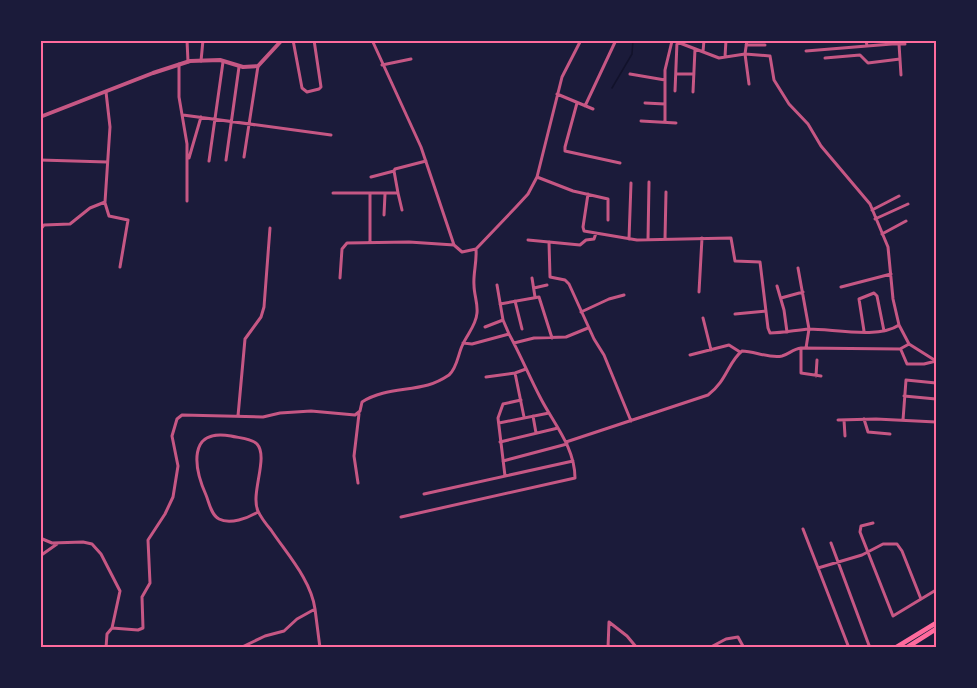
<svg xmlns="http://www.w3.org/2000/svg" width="977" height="688" font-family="Quicksand,sans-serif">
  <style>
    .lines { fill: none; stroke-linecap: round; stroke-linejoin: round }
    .stream { stroke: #12122b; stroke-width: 1.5 }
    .minor { stroke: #c65784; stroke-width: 3 }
    .tertiary { stroke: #c65784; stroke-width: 4 }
    .primary { stroke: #ff6b9d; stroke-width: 4.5 }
    .neatline { fill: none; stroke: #ff6b9d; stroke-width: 2 }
  </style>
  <rect width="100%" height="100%" fill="#1b1b3a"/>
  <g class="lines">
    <path class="stream" d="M612,88L632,54L633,40"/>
    <path class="minor" d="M187,40L188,62
      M293,40L302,88L307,92L319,89L321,87L314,40
      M372,40L421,147L454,245L462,252L476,249
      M672,40L719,58L745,54L749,84
      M747,40L745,54L770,56L774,80L789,104L808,124L821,146L870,204L888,247L893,299L899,325L909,344L936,361
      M866,40L867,46L892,44
      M892,40V44H905
      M899,44L901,75
      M746,45H765
      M806,51L867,46
      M703,52L704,40
      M725,57L726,40
      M825,58L860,55L868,63L900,59
      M201,61L203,40
      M179,64V97L187,144V201
      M382,65L411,59
      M630,74L665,80
      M676,74H694
      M675,91L677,42
      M693,92L695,49
      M557,94L593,109
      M577,103L565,147V151L620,163
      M645,103L665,104
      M585,106L616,40
      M183,115L331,135
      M641,121L676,123
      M665,122V70L672,41
      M244,157L258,66
      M189,158L201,117
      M40,160L107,162
      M226,160L239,67
      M209,161L223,62
      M371,177L394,171
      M537,177L573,191L608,199V220
      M333,193H398L394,171L395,169L426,161
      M398,193L402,210
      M588,194L583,227L584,231L637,240L731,238L735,261L760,262L768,328L770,333C783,333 796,330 809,329C833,329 879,339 899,325
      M105,203L109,216L128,220L120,267
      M872,210L899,196
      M384,215L385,194
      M875,219L908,204
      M40,230L44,225L70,224L90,208L105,202L110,127L106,92
      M882,234L906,221
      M629,239L631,183
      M665,239L666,192
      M528,240L580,245L586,240L594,239L596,233
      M648,240L649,182
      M370,242V194
      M549,242L550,277L565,280L569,284L594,339L604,355L631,421
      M798,268L809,329L806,348
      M340,278L342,249L347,243L409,242L454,245
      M532,278L535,297
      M497,285L503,320L509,334
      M777,286L784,310L787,332
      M841,287L891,274
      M534,288L547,285
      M699,292L702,238
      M781,298L803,292
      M515,301L522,329
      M500,304L539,297L552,338
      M581,312L609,299L624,295
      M735,314L766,311
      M703,318L711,350
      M485,327L503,320
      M864,331L859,299L874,293L877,296L884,331
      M514,343L534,338L566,337L588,328
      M801,348V373L821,376
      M901,350L907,364H924L936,361
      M690,355L729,345L740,352
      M515,373L524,417
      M816,376L817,360
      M486,377L515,373L526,369
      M904,396L936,399
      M238,416L245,339L261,317L264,307L270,228
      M533,416L536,433
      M864,419L868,432L890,434
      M838,420L876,419L936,422
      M844,420L845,436
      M903,420L906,380L936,383
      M499,423L549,413
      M500,442L558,428
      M566,442L708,395C727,381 728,362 742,351C754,351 770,359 782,356C789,354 793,349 801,348L900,349L909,344
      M503,461L567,444
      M505,476L498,418L503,404L521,400
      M358,483L354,456L359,414
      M424,494L573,461
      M401,517L575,478C575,447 553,423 540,397C529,376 520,354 509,334L472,344L463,343
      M873,523L861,526L860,532L893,616L936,590
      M803,529L849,648
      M40,538L52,543L83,542L92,544L101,554L120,591L112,628
      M831,543L870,648
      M40,556L57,544
      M818,568L862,555L883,544H897L902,551L921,599
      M315,609L320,648
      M106,648L107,634L112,628L138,630L143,628L142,597L150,583L148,540L165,514L173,497L178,466L172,436L177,419L182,415L263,417L280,413L311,411L355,415L360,411L362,402C382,389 406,391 428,385C435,383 443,379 449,375C457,368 458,355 462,346C467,334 476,326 477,313C478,303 474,295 474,285C473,274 477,262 476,249L516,207L528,194L537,177L562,77L581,40
      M240,648L265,636L284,631L297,619L315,609C311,580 287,554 271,530C266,524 261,518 258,511C250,494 269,457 257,444C251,438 239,438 231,436C187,428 194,468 206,495C209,502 211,515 219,519C230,525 248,518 258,512
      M608,648L609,622L627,636L637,648
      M709,648L726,639L738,637L744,648"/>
    <path class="tertiary" d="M40,117L153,73L190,61L220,60L243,67L258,66L282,40"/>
    <path class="primary" d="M895,648L936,623
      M906,648L936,629"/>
  </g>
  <rect width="977" height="688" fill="none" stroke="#1b1b3a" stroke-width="84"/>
  <rect x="42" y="42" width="893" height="604" class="neatline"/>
</svg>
